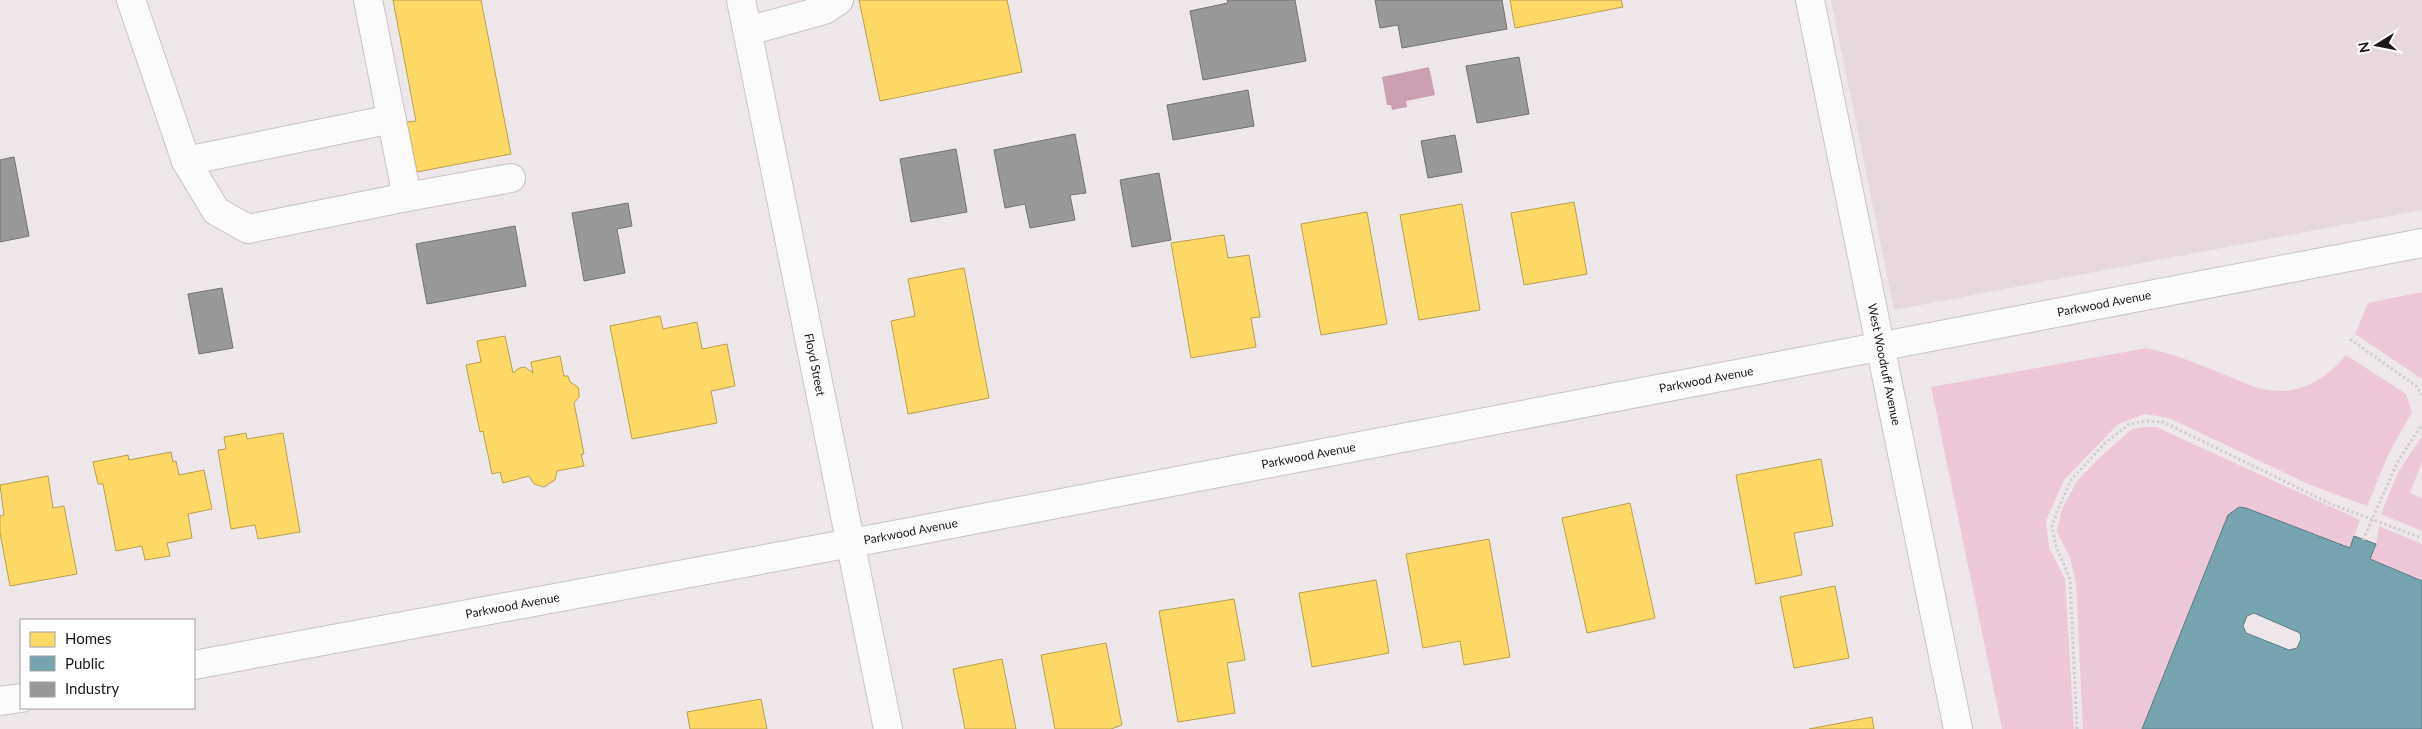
<svg xmlns="http://www.w3.org/2000/svg" width="2422" height="729" font-family="Lato,sans-serif">
  <style>
    .built { fill: #e7d8de }
    .green { fill: #edc8d8 }
    .water { fill: #cca0b3 }
    .homes { fill: #ffd966; stroke: #bb9f4f }
    .public { fill: #76a5af; stroke: #5b7a82; fill-rule: evenodd }
    .industry { fill: #999; stroke: #747273 }
    .lines { fill: none; stroke-linecap: round; stroke-linejoin: round }
    .minor-casing { stroke: #cac4c7; stroke-width: 30 }
    .path { stroke: #d0cecf; stroke-width: 3; stroke-dasharray: 2.5 2.5; stroke-linecap: butt }
    .minor { stroke: #fcfbfc; stroke-width: 28 }
    .labels { text-anchor: middle; stroke-width: 5; stroke-linejoin: round; paint-order: stroke }
    .street-label { font-size: 12px; fill: #1c1719; stroke: #fff }
  </style>
  <rect width="100%" height="100%" fill="#eee7ea"/>
  <path class="built" d="M1831,0H2422V210L1894,310Z"/>
  <path class="green" d="M2422,292V379L2355,334L2368,303Z
    M2147,348C2174,354 2198,364 2223,374C2236,379 2249,386 2263,389C2296,397 2326,380 2346,355L2406,394L2412,412L2388,455L2367,506L2308,484L2169,418L2145,414L2118,424L2064,480L2046,521L2049,548L2065,579L2074,729H2002L1931,387Z
    M2144,427H2156L2360,520L2350,548L2246,508L2239,507L2229,515L2142,729H2083L2076,582L2070,558L2057,532L2062,509L2077,481L2099,458L2132,429Z
    M2422,436V462L2410,493L2422,498V531L2381,514L2398,472Z
    M2379,526L2422,544V581L2370,559L2376,544Z"/>
  <path class="water" d="M1429,67L1435,95L1406,101L1407,107L1392,110L1391,105H1387L1382,77Z"/>
  <path class="homes" d="M393,0H481L511,154L417,172L407,122L416,121Z
    M859,0H1007L1022,72L880,101Z
    M1510,0H1621L1623,7L1515,28Z
    M1574,202L1587,274L1524,285L1511,213Z
    M1462,204L1480,310L1419,320L1400,215Z
    M1367,212L1387,324L1321,335L1301,224Z
    M1224,235L1228,258L1249,255L1260,317L1251,318L1256,347L1191,358L1171,243Z
    M964,268L989,398L908,414L891,321L915,316L908,279Z
    M660,316L663,329L697,322L702,349L727,344L735,386L711,391L717,423L632,439L610,326Z
    M505,336L513,373L519,368L525,367L533,373L531,362L560,356L564,376H568L570,382L578,387L579,392V397L574,403L584,454H581L584,466L557,471L555,480L544,487L534,484L529,476L503,483L500,472L492,474L483,431L480,432L466,365L481,362L477,341Z
    M246,433L247,439L283,433L300,532L258,539L255,525L231,529L218,450L226,449L224,437Z
    M171,452L173,462L176,461L179,475L204,470L212,509L188,514L192,538L167,543L170,556L145,560L142,546L116,551L103,484H98L93,462L128,455L129,460Z
    M1821,459L1833,526L1794,533L1802,575L1756,584L1736,475Z
    M48,476L53,508L64,506L77,574L10,586L0,533V516L4,515L0,485Z
    M1630,503L1655,618L1587,633L1562,518Z
    M1489,539L1510,657L1464,665L1460,641L1423,648L1406,554Z
    M1376,580L1389,653L1312,667L1299,593Z
    M1835,586L1849,658L1794,668L1780,597Z
    M1234,599L1245,660L1227,663L1235,713L1178,722L1159,611Z
    M1106,643L1122,725L1111,729H1055L1041,655Z
    M1002,659L1016,729H965L953,669Z
    M761,699L767,729H690L687,712Z
    M1872,717L1874,729H1809Z"/>
  <path class="public" d="M2239,507L2246,508L2350,548L2354,536L2376,544L2370,559L2422,581V729H2142L2228,515ZM2254,613L2300,633L2301,639L2297,648L2289,650L2246,633L2243,626L2247,616Z"/>
  <path class="industry" d="M1227,0H1295L1306,61L1203,80L1190,11L1228,3Z
    M1375,0H1502L1507,29L1402,48L1398,25L1380,28Z
    M1519,57L1529,114L1477,123L1466,66Z
    M1248,90L1254,126L1173,140L1167,105Z
    M1075,134L1086,193L1070,195L1075,220L1030,228L1025,204L1005,208L994,150Z
    M1455,135L1462,172L1428,178L1421,141Z
    M956,149L967,212L911,222L900,159Z
    M14,157L29,236L0,242V160Z
    M1159,173L1171,240L1132,247L1120,180Z
    M628,203L632,226L617,229L625,273L584,281L572,213Z
    M515,226L526,286L427,304L416,244Z
    M222,288L233,348L199,354L188,294Z"/>
  <g class="lines">
    <defs>
      <g id="minor">
        <path d="M131,0L186,161L216,211L248,229L407,197"/>
        <path d="M368,0L407,197L511,178"/>
        <path id="s1" d="M741,0L888,729"/>
        <path id="s2" d="M1810,0L1958,729"/>
        <path d="M748,31L824,10L839,0"/>
        <path d="M186,161L392,119"/>
        <path id="s3" d="M194,665L894,535L2422,243"/>
        <path d="M0,701L21,698"/>
      </g>
    </defs>
    <use href="#minor" class="minor-casing"/>
    <path class="path" d="M2350,339L2416,386L2422,395
      M2363,540L2397,463L2422,424
      M2077,729L2070,579L2056,546L2052,527L2056,514L2071,480L2104,444L2129,424L2148,421L2163,422L2331,504L2422,538"/>
    <use href="#minor" class="minor"/>
  </g>
  <g class="labels">
    <g class="street-label">
      <text dy="4" stroke="none"><textPath href="#s3" startOffset="1944">Parkwood Avenue</textPath></text>
      <text dy="4" stroke="none"><textPath href="#s2" startOffset="372">West Woodruff Avenue</textPath></text>
      <text dy="4" stroke="none"><textPath href="#s1" startOffset="372">Floyd Street</textPath></text>
      <text dy="4" stroke="none"><textPath href="#s3" startOffset="1539">Parkwood Avenue</textPath></text>
      <text dy="4" stroke="none"><textPath href="#s3" startOffset="1134">Parkwood Avenue</textPath></text>
      <text dy="4" stroke="none"><textPath href="#s3" startOffset="729">Parkwood Avenue</textPath></text>
      <text dy="4" stroke="none"><textPath href="#s3" startOffset="324">Parkwood Avenue</textPath></text>
    </g>
  </g>
  <rect x="20" y="619" width="175" height="90" fill="#ffffff" stroke="#a4a2a3"/>
  <rect x="30" y="632" width="25" height="15" fill="#ffd966" stroke="#a4a2a3"/>
  <text x="65" y="644" font-size="15" fill="#1c1719">Homes</text>
  <rect x="30" y="656" width="25" height="15" fill="#76a5af" stroke="#a4a2a3"/>
  <text x="65" y="669" font-size="15" fill="#1c1719">Public</text>
  <rect x="30" y="682" width="25" height="15" fill="#999999" stroke="#a4a2a3"/>
  <text x="65" y="694" font-size="15" fill="#1c1719">Industry</text>
  <g transform="translate(2377 45) rotate(260)" stroke="#ffffff" stroke-width="4" paint-order="stroke">
  <path d="M0-4L9 19L0 12L-9 19Z" fill="#1c1719"/>
  <text y="-8" font-size="14" font-weight="bold" text-anchor="middle" fill="#1c1719">N</text>
  </g>
</svg>
